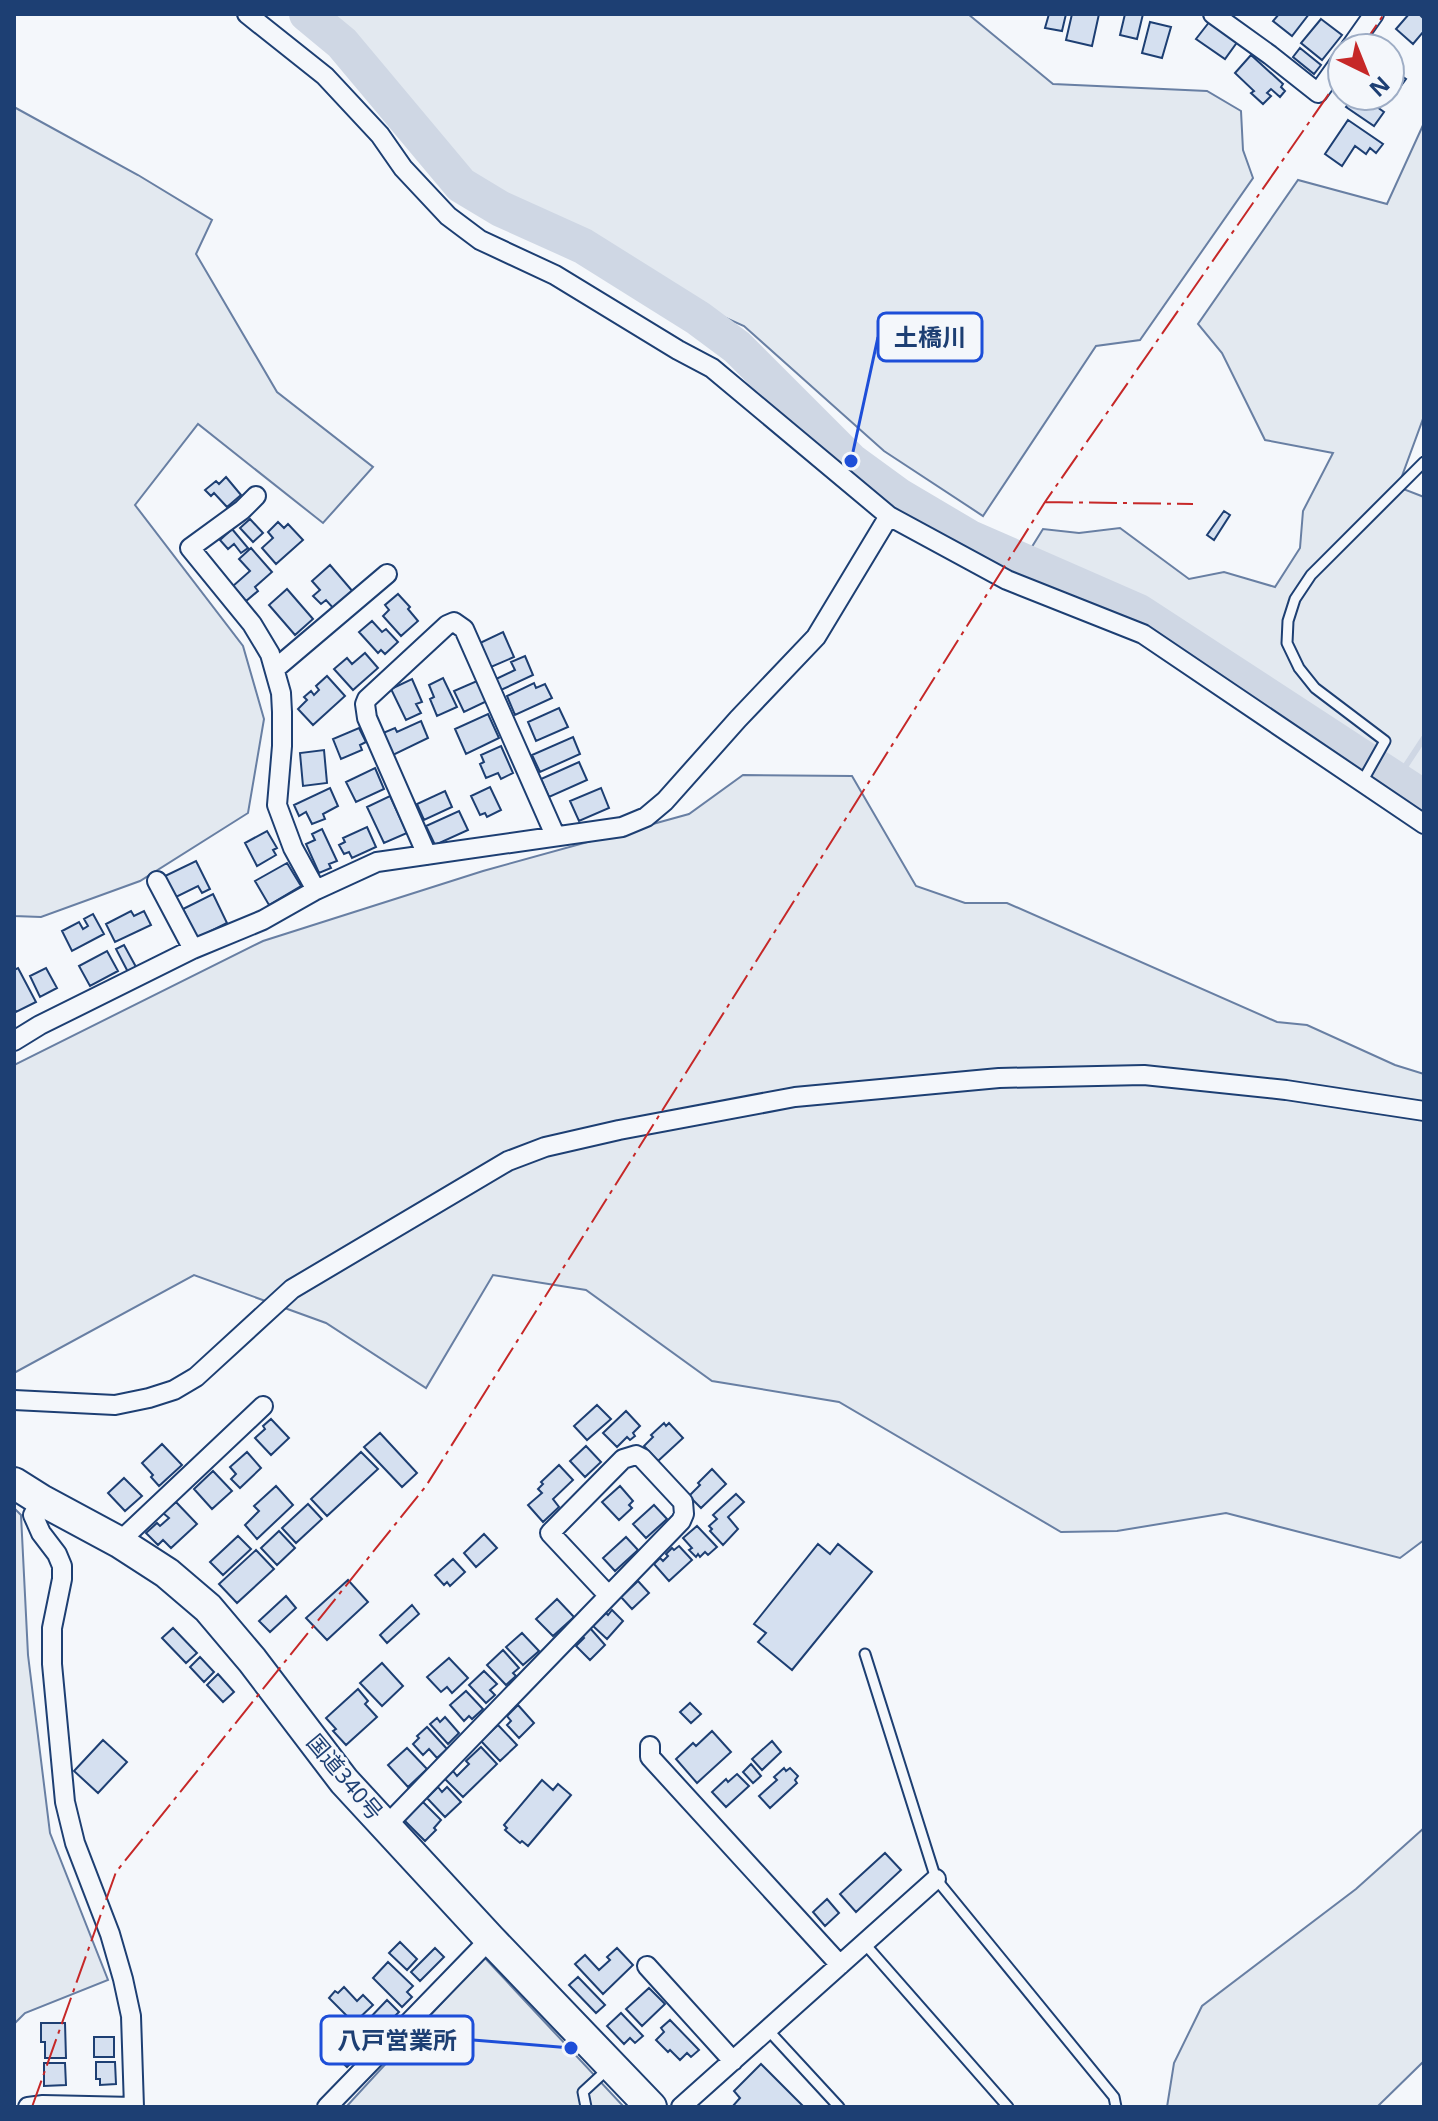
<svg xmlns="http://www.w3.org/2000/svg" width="1438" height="2121" font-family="'Noto Sans','Noto Sans JP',sans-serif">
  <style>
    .green { fill: #e3e9f0; stroke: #687fa3; stroke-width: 2 }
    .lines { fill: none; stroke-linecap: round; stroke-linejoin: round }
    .stream { stroke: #cfd7e4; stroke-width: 6 }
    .river { stroke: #cfd7e4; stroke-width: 36 }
    .building { fill: #d5e0f0; stroke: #1d3f73; stroke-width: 2 }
    .service-casing { stroke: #1d3f73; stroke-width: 13 }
    .minor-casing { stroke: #1d3f73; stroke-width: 22 }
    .trunk-casing { stroke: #1d3f73; stroke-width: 34 }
    .service { stroke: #f4f7fb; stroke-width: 9 }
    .minor { stroke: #f4f7fb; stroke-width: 18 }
    .trunk { stroke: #f4f7fb; stroke-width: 30 }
    .power { stroke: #c62828; stroke-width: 2; stroke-dasharray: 28 6 4 6; stroke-linecap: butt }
    .labels { text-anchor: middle; stroke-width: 6; stroke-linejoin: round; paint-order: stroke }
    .street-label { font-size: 22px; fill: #1d3f73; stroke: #f4f7fb }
    .leader { fill: none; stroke: #1d4ed8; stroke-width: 3 }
    .callout-dot { fill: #1d4ed8; stroke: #f4f7fb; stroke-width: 3 }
    .callout { fill: #f4f7fb; stroke: #1d4ed8; stroke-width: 3 }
    .callout-label { font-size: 24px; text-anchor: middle; font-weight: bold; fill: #1d3f73 }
  </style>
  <rect width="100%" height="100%" fill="#f4f7fb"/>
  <path class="green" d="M316,14H968L1053,84L1207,91L1241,111L1243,150L1253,178L1140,340L1096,346L983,516L884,451L744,326L525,227L427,157Z
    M14,107L138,175L212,220L196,254L277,392L373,467L323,523L198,424L135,505L243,646L264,719L248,813L140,881L41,917L14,916Z
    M1424,123V416L1398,487L1424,497V786L1025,558L1043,529L1079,533L1120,528L1189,579L1224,572L1275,587L1300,548L1303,511L1333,453L1265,440L1222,353L1198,324L1298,180L1387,204Z
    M743,775L852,776L916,886L965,903H1007L1277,1022L1307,1025L1395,1065L1424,1074V1540L1400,1558L1226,1513L1117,1531L1061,1532L839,1402L712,1381L586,1290L493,1275L426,1388L326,1323L194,1275L14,1373V1065L263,941L483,871L689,814Z
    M14,1508L21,1515L28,1655L50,1833L108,1980L25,2013L14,2024Z
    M1424,1828V2061L1377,2107H1167L1174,2063L1202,2006L1356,1889Z
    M484,1957L624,2107H346Z"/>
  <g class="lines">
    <path class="stream" d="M1397,779L1424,738"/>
    <path class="river" d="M307,14L342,43L461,185L501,209L583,246L698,318L737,347L851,461L899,496L970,538L1139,612L1424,798"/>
  </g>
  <path class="building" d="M1049,14H1066L1062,31L1045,28Z
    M1072,14H1099L1092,46L1066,40Z
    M1125,14H1143L1137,39L1120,35Z
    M1279,14H1309L1292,36L1273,21Z
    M1409,14H1419L1424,19V31L1413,44L1396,29Z
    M1321,19L1342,35L1322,60L1301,43Z
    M1210,21L1238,41L1225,59L1196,39Z
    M1150,22L1171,27L1162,58L1142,53Z
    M1300,48L1321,65L1314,74L1293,57Z
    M1251,55L1283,84L1281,87L1285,91L1280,97L1271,89L1267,93L1271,96L1263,104L1251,93L1254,91L1235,73Z
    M1390,68L1406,79L1392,98L1390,96Z
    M1354,96H1369L1376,100L1373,104L1384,112L1374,126L1346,107Z
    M1348,120L1383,144L1376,153L1370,148L1366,154L1355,146L1342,166L1325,154Z
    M226,477L241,495L227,507L214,493L211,496L205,490L216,481L219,484Z
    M1224,511L1230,515L1214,540L1207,535Z
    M250,519L263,533L253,542L240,528Z
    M278,522L284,528L288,524L303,540L276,564L262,548L273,538L268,532Z
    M232,529L248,548L241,553L234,544L228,549L220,540Z
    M251,548L272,572L255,587L258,591L246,601L233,586L250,571L239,559Z
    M330,565L354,593L335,610L326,600L321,604L313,596L320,590L312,581Z
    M287,589L313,619L295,635L269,605Z
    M398,594L410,607L408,609L418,621L401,636L383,616L389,610L385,605Z
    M372,621L382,632L386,629L398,642L385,654L381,650L378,653L359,632Z
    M503,632L514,657L491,667L480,643Z
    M365,653L378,668L353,690L334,669L347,658L352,664Z
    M525,656L533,675L501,690L496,679L515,670L511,662Z
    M327,676L345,696L313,725L298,709L307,700L304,697L311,691L314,695L319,690L316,686Z
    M443,678L457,707L437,716L430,699L434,697L429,685Z
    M412,679L422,702L416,704L421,713L406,720L391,689Z
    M477,681L487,701L464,712L454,691Z
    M534,683L536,688L545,684L552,698L515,715L507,696Z
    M559,708L568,727L536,741L528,722Z
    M488,714L499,738L466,754L455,729Z
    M421,721L428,738L393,755L383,733L395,728L397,732Z
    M359,728L366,742L360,745L362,750L341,759L333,739Z
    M573,737L580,754L540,772L532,755Z
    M501,746L513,773L501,779L498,773L486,778L480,764L484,762L481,755Z
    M324,750L327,783L303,786L300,753Z
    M579,762L587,780L549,797L541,779Z
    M375,768L384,789L356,802L346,782Z
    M490,787L501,810L487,817L485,813L480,815L471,796Z
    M330,788L338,806L323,814L325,819L312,824L306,812L299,816L294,805Z
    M601,788L609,808L579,821L570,801Z
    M445,791L452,807L424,820L417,804Z
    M390,796L407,833L384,843L367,807Z
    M459,811L468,830L435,845L426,826Z
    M367,827L376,847L352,858L349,852L344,854L339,845L345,842L343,838Z
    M322,829L337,861L329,864L331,868L319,873L306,844L315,840L312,834Z
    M267,831L277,848L273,850L276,855L257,866L245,843Z
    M196,861L210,889L202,893L198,886L174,898L163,877Z
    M287,863L301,886L269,905L255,881Z
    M213,894L227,923L197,938L183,909Z
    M131,911L134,916L144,911L151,925L115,942L106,924Z
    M93,914L104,934L72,951L62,931L79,922L83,929L88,926L84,919Z
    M124,945L136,967L128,972L116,949Z
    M107,951L118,971L90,986L79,966Z
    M18,968L36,1002L16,1012L14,1008V970Z
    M46,968L57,988L40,997L30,976Z
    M597,1405L611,1419L587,1440L574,1426Z
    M626,1411L640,1426L633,1433L635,1436L630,1440L627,1437L617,1447L603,1433Z
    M271,1419L289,1438L271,1455L255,1438L265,1429L263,1426Z
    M664,1423L666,1426L669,1423L683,1438L658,1461L644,1446L653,1437L651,1435Z
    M380,1433L417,1473L402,1487L364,1447Z
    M162,1444L182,1465L159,1486L151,1477L153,1475L142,1463Z
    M586,1446L601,1462L585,1477L570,1461Z
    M247,1452L261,1468L240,1488L231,1479L236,1474L230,1467Z
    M361,1452L378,1469L327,1516L311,1499Z
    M559,1465L573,1480L553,1499L559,1507L543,1522L528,1505L542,1493L538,1489L543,1484L541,1482Z
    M712,1469L726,1484L701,1508L689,1496L700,1485L698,1483Z
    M213,1471L232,1491L212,1509L194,1489Z
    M124,1478L142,1496L125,1511L108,1493Z
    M276,1486L293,1505L257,1539L245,1525L259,1511L254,1506Z
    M620,1486L633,1501L629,1505L632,1508L619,1520L602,1502Z
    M736,1494L744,1502L728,1517L738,1529L723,1545L710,1531L712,1529L709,1526L717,1519L713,1515Z
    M176,1502L197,1524L171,1548L163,1540L158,1545L146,1533L157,1523L160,1526L169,1518L163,1513Z
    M308,1504L322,1519L296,1543L282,1528Z
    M654,1505L667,1519L646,1538L633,1524Z
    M697,1526L717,1547L708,1555L705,1552L700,1557L698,1554L696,1557L689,1550L692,1548L683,1538Z
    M279,1531L295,1548L277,1565L261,1548Z
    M484,1534L497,1548L476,1567L464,1553Z
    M238,1536L251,1549L223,1575L210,1562Z
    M626,1537L638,1550L615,1571L603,1558Z
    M818,1544L830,1554L838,1544L872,1572L792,1670L758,1642L766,1633L754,1624Z
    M679,1546L692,1560L669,1581L654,1564L660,1558L663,1561L668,1556L666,1554L672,1548L674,1550Z
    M256,1550L274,1569L237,1603L219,1584Z
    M453,1559L465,1572L450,1586L447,1582L444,1585L435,1575Z
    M348,1580L368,1602L327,1640L306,1618Z
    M638,1581L649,1593L632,1609L621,1597Z
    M286,1596L296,1608L270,1632L259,1621Z
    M557,1599L574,1617L553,1636L536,1619Z
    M412,1605L419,1614L387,1643L380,1635Z
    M612,1610L623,1621L607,1639L593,1626L606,1613L608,1615Z
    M173,1628L197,1653L186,1663L162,1638Z
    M590,1628L605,1645L590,1660L576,1646L584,1638L582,1636Z
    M522,1633L539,1651L523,1665L506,1647Z
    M503,1650L519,1668L513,1673L516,1676L506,1685L487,1665Z
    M200,1657L214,1672L204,1682L190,1667Z
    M449,1658L468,1678L452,1693L447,1687L441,1692L427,1677Z
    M382,1663L403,1686L382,1706L360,1683Z
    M484,1671L497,1684L490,1690L495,1695L486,1703L469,1685Z
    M218,1674L234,1692L223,1702L207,1685Z
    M358,1689L368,1701L365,1704L377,1717L346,1745L333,1731L336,1729L326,1718Z
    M466,1691L483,1709L472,1719L469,1716L464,1721L450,1705Z
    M690,1703L701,1714L691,1723L680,1712Z
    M518,1705L534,1723L519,1738L507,1725L511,1721L507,1716Z
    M445,1717L459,1733L448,1744L430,1724L437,1718L440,1722Z
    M498,1725L517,1745L500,1761L481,1741Z
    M427,1727L447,1749L437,1758L429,1749L423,1755L413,1744L419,1738L417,1736Z
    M712,1731L731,1752L697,1783L676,1759L693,1743L696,1746Z
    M103,1740L127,1762L98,1793L74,1771Z
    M772,1741L781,1752L762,1770L752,1759Z
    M481,1747L497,1764L463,1797L445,1779L453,1771L457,1776L469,1764L466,1761Z
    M407,1748L427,1769L408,1787L388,1765Z
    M751,1764L761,1776L753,1783L743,1772Z
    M784,1768L786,1771L790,1768L798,1776L795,1780L797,1783L770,1808L759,1796L777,1780L774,1777Z
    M737,1774L749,1786L726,1807L712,1792L726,1779L728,1782Z
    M542,1780L553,1790L558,1784L571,1795L528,1846L522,1841L520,1843L505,1830L507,1828L504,1825Z
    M438,1787L442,1792L447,1787L461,1802L445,1817L427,1798Z
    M423,1802L441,1820L434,1828L436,1830L425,1841L404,1820Z
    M885,1853L901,1870L856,1912L840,1894Z
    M827,1899L839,1913L825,1926L813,1912Z
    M400,1942L417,1959L407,1970L389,1953Z
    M435,1948L444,1957L420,1981L411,1972Z
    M617,1948L633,1965L603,1994L575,1964L585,1955L599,1970L610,1960L607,1957Z
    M388,1962L413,1986L407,1992L412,1997L402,2007L373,1978Z
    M578,1977L605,2005L596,2013L569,1985Z
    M344,1987L357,2001L363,1995L373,2005L354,2023L329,1998L335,1991L338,1993Z
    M649,1988L665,2004L642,2026L626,2009Z
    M387,2000L399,2012L377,2033L366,2022Z
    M621,2013L643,2036L635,2043L630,2038L624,2044L607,2026Z
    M670,2020L699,2050L691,2057L687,2053L680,2060L670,2050L668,2052L656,2040L664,2032L661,2028Z
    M41,2023H65L66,2058H45V2042H41Z
    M344,2023L362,2041L355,2049L360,2054L347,2067L327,2048L337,2037L334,2033Z
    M94,2037H114V2057H94Z
    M96,2062H115L116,2084L100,2085V2079H96Z
    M44,2063H65L66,2085L44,2086Z
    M761,2064L804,2107H732L740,2098L734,2091Z"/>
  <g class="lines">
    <defs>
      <path id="service" d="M1362,782L1385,741L1315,688L1299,668L1287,643L1288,621L1295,599L1311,575L1424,462
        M865,1654L936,1879L1114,2097L1116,2107
        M864,1943L1008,2107
        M768,2030L839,2107
        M586,2107L583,2092L609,2068"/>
      <path id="minor" d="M247,14L325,76L380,135L403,168L448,216L480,240L555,275L678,350L712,368L889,516L1007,580L1143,634L1424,824
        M1213,14L1270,55L1318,93L1342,59
        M1350,48L1374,14
        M256,496L242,510L190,548L252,624L270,654L281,693L282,712V746L277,805L293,848L316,890
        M275,669L387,574
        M427,855L367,718L365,704L367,699L447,625L454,622L464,629L555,835
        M157,881L193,949
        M14,1041L40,1025L193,949L263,920L316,890L377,862L622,827L646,817L665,801L738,719L816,637L889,516
        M14,1400L115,1405L149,1398L174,1390L196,1377L292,1289L508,1161L545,1147L619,1130L795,1097L999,1078L1144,1075L1286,1090L1424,1111
        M41,1500L33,1515L41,1533L57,1554L62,1566V1579L52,1628V1664L65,1802L75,1843L110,1934L123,1979L131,2016L134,2107
        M119,1542L263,1406
        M650,1746V1757L840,1965
        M386,1826L681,1521L684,1514L683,1502L642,1458L636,1455L623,1459L550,1533L608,1595
        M647,1966L733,2061
        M28,2107L43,2105L134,2107
        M327,2107L490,1939
        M681,2107L936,1879"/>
      <path id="trunk" d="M14,1483L41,1500L119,1542L167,1573L208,1608L252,1660L344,1781L490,1939L651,2107"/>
    </defs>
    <use href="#service" class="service-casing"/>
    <use href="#minor" class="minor-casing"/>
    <use href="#trunk" class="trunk-casing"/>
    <use href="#service" class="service"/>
    <use href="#minor" class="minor"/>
    <use href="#trunk" class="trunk"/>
    <path class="power" d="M1361,48L1384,14
      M1045,502L1193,504
      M32,2107L116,1872L426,1486L1045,502L1342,75"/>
  </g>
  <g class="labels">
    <g class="street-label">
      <text transform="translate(345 1777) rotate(50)" y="8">国道340号</text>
    </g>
  </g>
  <path class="leader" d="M851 461L878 337M571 2048L473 2040"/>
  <g class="callout-dot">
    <circle cx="851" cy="461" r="8"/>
    <circle cx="571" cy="2048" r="8"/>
  </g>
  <g class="callout">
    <rect x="878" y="313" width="104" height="48" rx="8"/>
    <rect x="321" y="2016" width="152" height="48" rx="8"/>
  </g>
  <g class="callout-label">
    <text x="930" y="346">土橋川</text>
    <text x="397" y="2049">八戸営業所</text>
  </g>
  <rect width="1438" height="2121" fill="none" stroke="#1d3f73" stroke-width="32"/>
  <g transform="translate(1366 72) rotate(137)"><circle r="38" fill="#f4f7fb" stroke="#9eadc5" stroke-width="2"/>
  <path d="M0-6L14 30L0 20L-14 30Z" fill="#c62828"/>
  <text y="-12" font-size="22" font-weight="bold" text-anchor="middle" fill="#1d3f73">N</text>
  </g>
</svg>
